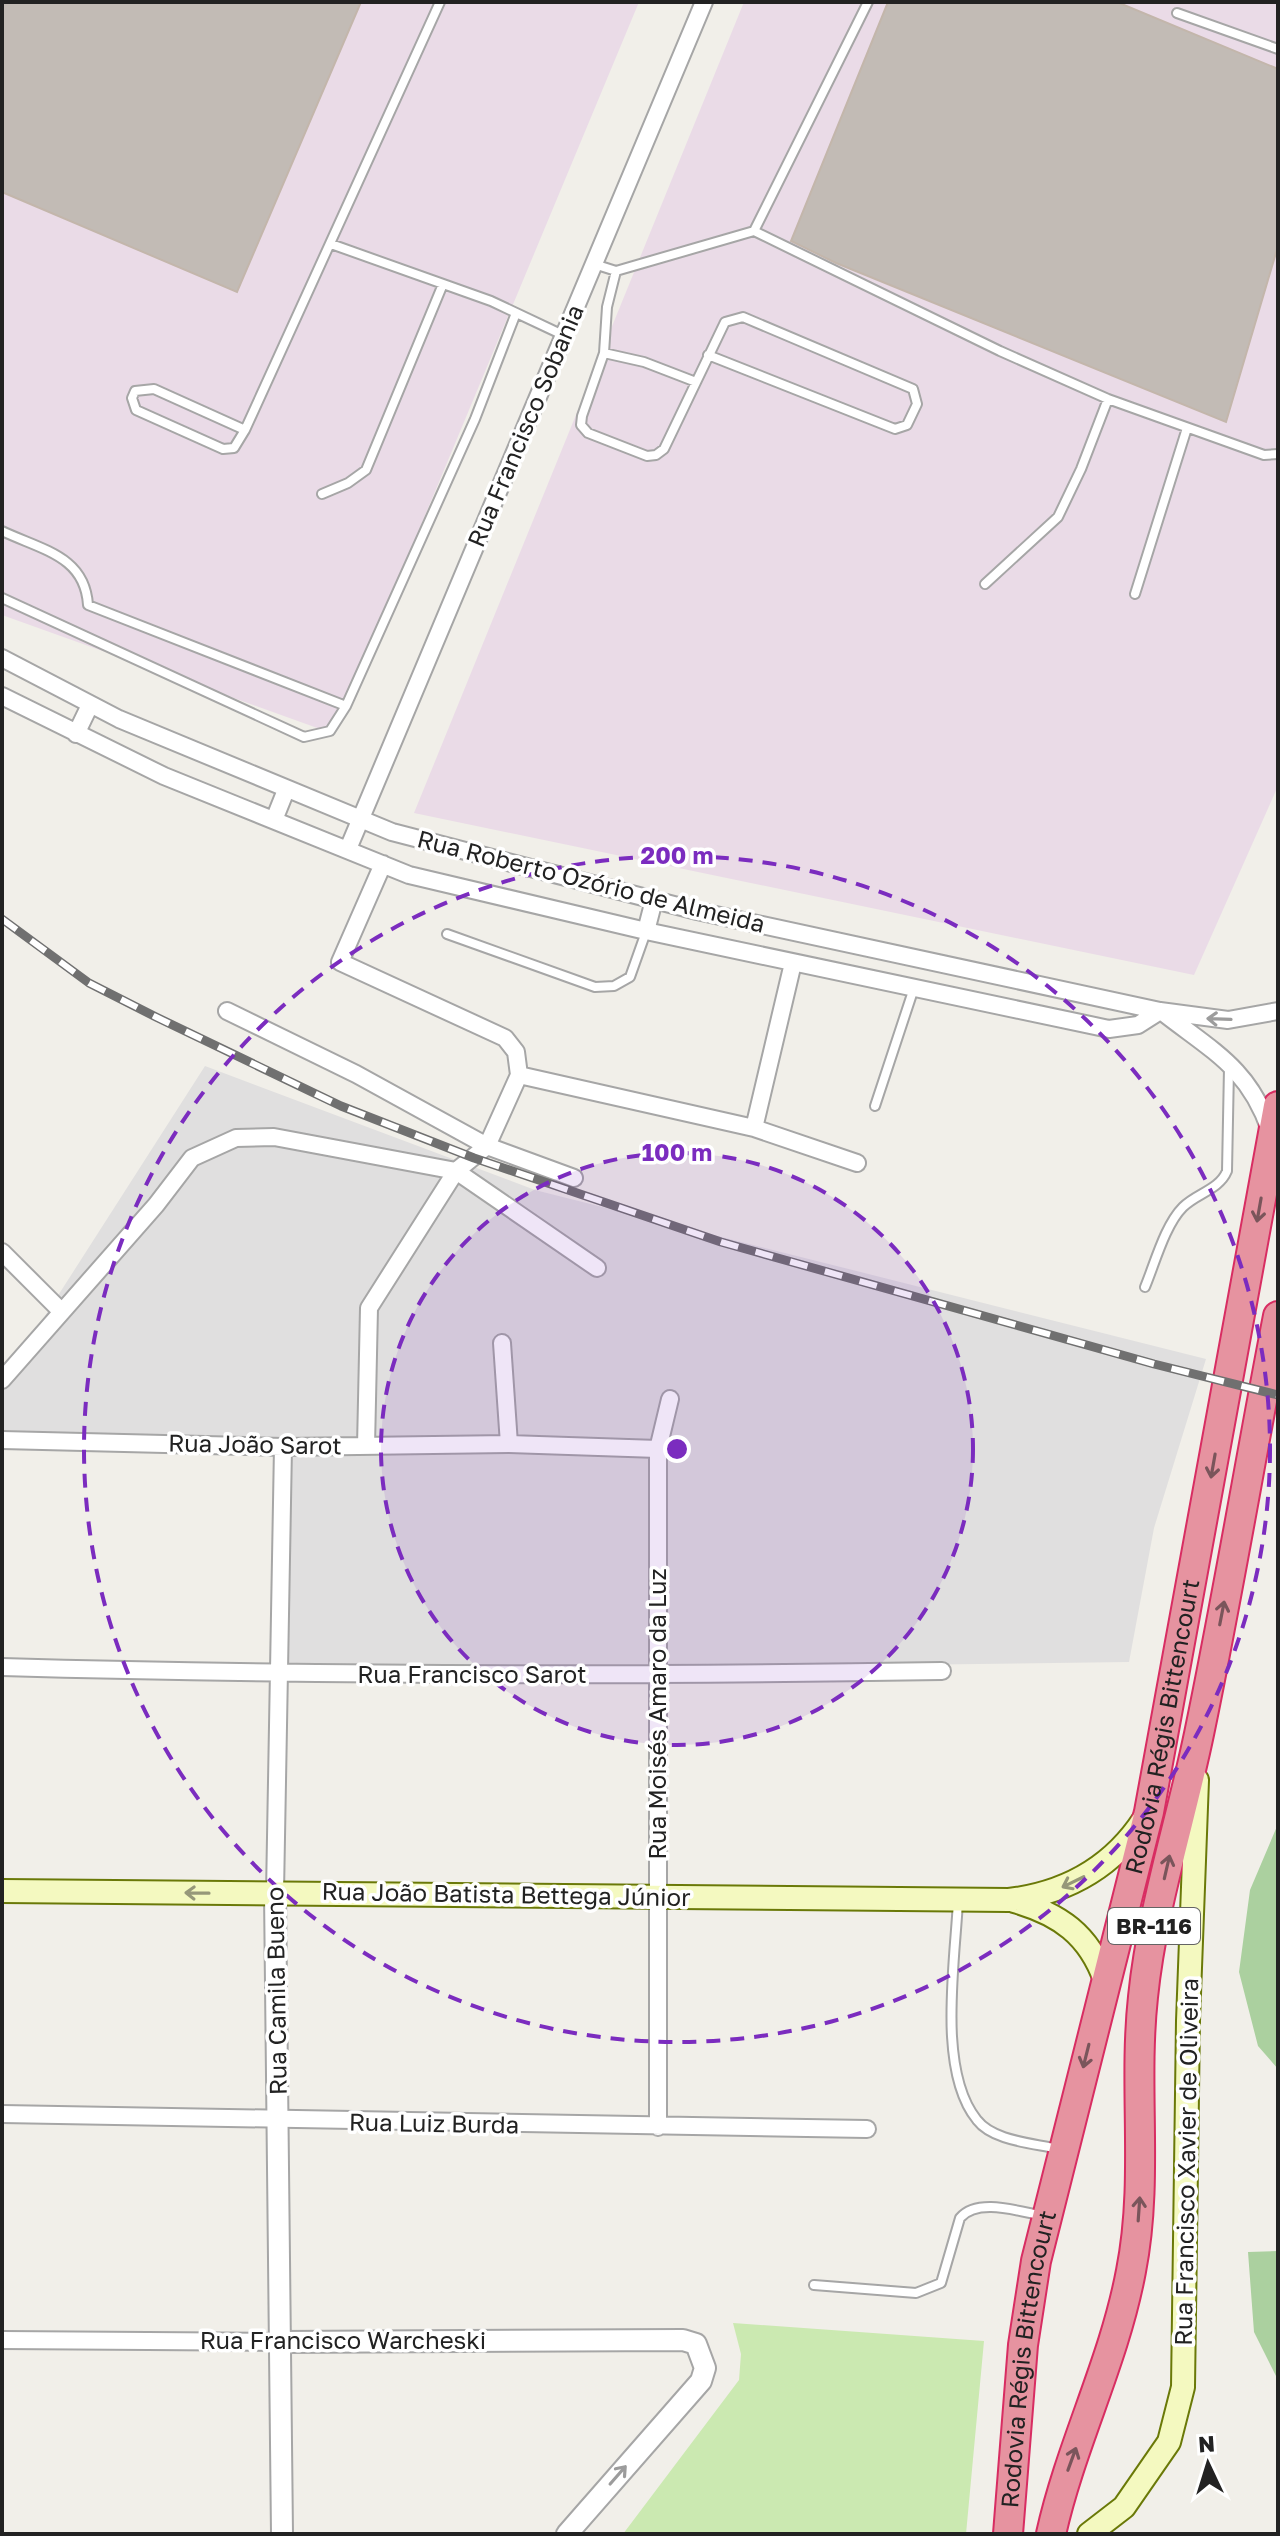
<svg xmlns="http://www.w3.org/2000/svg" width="1280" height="2536" font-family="'Golos Text',sans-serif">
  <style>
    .residential { fill: #e0dfdf }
    .industrial { fill: #eadbe7 }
    .grass { fill: #cbe9b1 }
    .forest { fill: #abd09f }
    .building { fill: #c2bbb5; stroke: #c3b6ab; stroke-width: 2 }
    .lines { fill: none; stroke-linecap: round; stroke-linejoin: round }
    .service-casing { stroke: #a6a6a6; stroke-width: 12 }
    .minor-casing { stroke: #a6a6a6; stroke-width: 20 }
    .tertiary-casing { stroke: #a6a6a6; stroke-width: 24 }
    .secondary-casing { stroke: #6a7908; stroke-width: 26 }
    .motorway-casing { stroke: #d82d62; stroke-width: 32 }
    .service { stroke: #fff; stroke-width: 8 }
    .minor { stroke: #fff; stroke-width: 16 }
    .tertiary { stroke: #fff; stroke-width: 20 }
    .secondary { stroke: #f4f9c0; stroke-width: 22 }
    .motorway { stroke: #e693a0; stroke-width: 28 }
    .rail-casing { stroke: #707070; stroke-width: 9 }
    .rail { stroke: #fff; stroke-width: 6; stroke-dasharray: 18; stroke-linecap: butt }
    .oneway { stroke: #9c9c9c }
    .oneway2 { stroke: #7a555b }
    .oneway3 { stroke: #969879 }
    .ring { fill: none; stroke: #7b2cbf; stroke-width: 4; stroke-dasharray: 14 10 }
    .labels { text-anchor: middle; stroke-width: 7; stroke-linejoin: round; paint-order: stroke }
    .shield { fill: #fff; stroke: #646464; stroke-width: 2 }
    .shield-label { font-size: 22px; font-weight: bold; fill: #222 }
    .street-label { font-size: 24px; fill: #222; stroke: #fff }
    .centre { fill: #7b2cbf; stroke: #fff; stroke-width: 4 }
    .ring-label { font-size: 24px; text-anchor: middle; font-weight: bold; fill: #7b2cbf; stroke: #fff; stroke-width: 7; stroke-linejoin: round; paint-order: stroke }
  </style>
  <rect width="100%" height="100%" fill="#f1efe9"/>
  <path class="residential" d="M205,1066L535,1190L1206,1359L1154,1528L1129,1662L275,1673L283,1446L2,1430V1383Z"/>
  <path class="industrial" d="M2,2H639L334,734L2,615Z
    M744,2L1278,3V786L1194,975L414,813Z"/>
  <path class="grass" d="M733,2323L984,2341L966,2534H623L739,2380L741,2354Z"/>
  <path class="forest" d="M1278,1824V2069L1258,2046L1239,1972L1250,1890Z
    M1278,2251V2380L1254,2332L1248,2252Z"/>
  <path class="building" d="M2,2H361L237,292L2,192Z
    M888,2H1117L1278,69V246L1226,422L836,263L791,241Z"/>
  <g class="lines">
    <defs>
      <path id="service" d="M1177,13L1278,49
        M754,231L868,2
        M331,244L491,301L563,335
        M594,264L616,271L754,231L1000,351L1108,399L1264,455L1278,454
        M616,271L607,307L604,353L582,416L581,425L588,433L647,456L656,455L664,449L725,322L743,317L913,389L917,404L907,425L895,429L708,355
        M604,353L644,362L696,382
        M245,430L154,389L135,391L132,398L136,410L223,449L234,448L245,430L440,2
        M322,494L348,483L366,470L443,284
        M2,531C42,550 85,556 88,605L346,706
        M985,584L1058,517L1081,469L1108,399
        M1135,594L1187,428
        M2,598L304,737L330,731L346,706L475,419L516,313
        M447,934L595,987L614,986L630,977L646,932
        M875,1106L914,988
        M1145,1287C1155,1263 1165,1225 1183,1207C1197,1193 1219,1190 1227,1171L1229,1068
        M958,1901C955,1962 937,2071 977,2120C993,2141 1033,2143 1058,2149
        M814,2285L916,2293L941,2283L960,2218C978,2197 1020,2212 1044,2216"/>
      <path id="minor" d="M2,658L119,719L392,832L697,911L1160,1011L1228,1020L1278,1011
        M2,696L164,776L409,875L646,931L1109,1029L1138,1025L1160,1011
        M76,734L90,705
        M274,820L286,790
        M348,849L704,2
        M646,931L654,900
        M227,1011L356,1074L487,1146L574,1178
        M1165,1014C1214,1052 1249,1069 1270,1130
        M519,1075L754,1128L857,1163
        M754,1128L793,963
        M2,1252L61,1311
        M502,1343L509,1444
        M2,1380L156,1205L192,1158L236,1138L274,1137L456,1171L597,1268
        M2,1440L283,1447L509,1444L658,1449
        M366,1446L369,1308L456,1171L487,1146L519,1075L516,1052L505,1038L340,962L383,864
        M2,1667C315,1676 628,1676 942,1671
        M275,1893L283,1447
        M2,2114L867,2129
        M658,2127V1449L670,1399
        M2,2340L281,2342"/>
      <path id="tertiary" d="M275,1893L282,2534
        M281,2342L683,2340L696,2344L705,2368L701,2381L567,2534"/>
      <path id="secondary" d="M2,1891L1009,1900C1066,1893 1112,1868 1144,1819
        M1014,1901C1060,1914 1089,1935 1105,1980
        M1089,2534L1124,2507L1169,2442L1183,2387L1188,2021L1197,1780"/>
      <g id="motorway">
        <path id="s1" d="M1008,2534L1023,2345L1036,2261L1149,1812L1278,1106"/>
        <path d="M1051,2534C1071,2444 1114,2362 1131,2271C1149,2180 1133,2088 1143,1997C1152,1908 1181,1821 1199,1734C1228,1595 1251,1455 1278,1316"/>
      </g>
    </defs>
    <use href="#service" class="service-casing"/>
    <use href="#minor" class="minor-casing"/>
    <use href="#tertiary" class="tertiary-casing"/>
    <use href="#secondary" class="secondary-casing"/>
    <use href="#motorway" class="motorway-casing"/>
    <use href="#service" class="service"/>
    <use href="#minor" class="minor"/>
    <use href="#tertiary" class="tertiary"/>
    <use href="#secondary" class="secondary"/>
    <use href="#motorway" class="motorway"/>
    <defs>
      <path id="rail" d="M2,919L89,983L156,1017L341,1106L474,1158L721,1242L1154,1364L1278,1395"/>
    </defs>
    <use href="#rail" class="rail-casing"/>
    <use href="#rail" class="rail"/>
  </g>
  <defs><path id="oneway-shaft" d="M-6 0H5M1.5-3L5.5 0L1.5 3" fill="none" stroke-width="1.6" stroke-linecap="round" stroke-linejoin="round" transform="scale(2)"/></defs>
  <g class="oneway">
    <use href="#oneway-shaft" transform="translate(1219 1019) rotate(-178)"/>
    <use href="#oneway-shaft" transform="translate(618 2475) rotate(-49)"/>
  </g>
  <g class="oneway2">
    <use href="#oneway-shaft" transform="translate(1259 1210) rotate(100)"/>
    <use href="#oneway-shaft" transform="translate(1213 1466) rotate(100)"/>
    <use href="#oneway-shaft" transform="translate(1222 1613) rotate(-79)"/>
    <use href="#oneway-shaft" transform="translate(1167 1867) rotate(-77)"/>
    <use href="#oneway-shaft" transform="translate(1086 2056) rotate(104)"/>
    <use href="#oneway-shaft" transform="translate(1139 2209) rotate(-86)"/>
    <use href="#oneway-shaft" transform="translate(1072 2459) rotate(-70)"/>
  </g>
  <g class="oneway3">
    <use href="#oneway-shaft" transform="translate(1073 1882) rotate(154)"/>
    <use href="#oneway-shaft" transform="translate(197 1893) rotate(-179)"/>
  </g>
  <circle cx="677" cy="1449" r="296" fill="#7b2cbf" fill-opacity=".12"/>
  <g class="ring">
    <circle cx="677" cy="1449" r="296"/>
    <circle cx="677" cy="1449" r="593"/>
  </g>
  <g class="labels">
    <rect class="shield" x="1108" y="1908" width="92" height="36" rx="6"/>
    <g class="shield-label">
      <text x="1154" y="1934">BR-116</text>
    </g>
    <g class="street-label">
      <text transform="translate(526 426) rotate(-67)" y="8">Rua Francisco Sobania</text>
      <text transform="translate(591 882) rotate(14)" y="8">Rua Roberto Ozório de Almeida</text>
      <text transform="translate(255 1445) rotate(1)" y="8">Rua João Sarot</text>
      <text x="472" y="1683">Rua Francisco Sarot</text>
      <text transform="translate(658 1714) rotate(-90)" y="8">Rua Moisés Amaro da Luz</text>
      <text dy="8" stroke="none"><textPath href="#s1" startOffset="824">Rodovia Régis Bittencourt</textPath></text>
      <text transform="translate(506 1895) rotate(1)" y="8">Rua João Batista Bettega Júnior</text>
      <text transform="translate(277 1991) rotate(-91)" y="8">Rua Camila Bueno</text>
      <text transform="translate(434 2124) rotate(1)" y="8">Rua Luiz Burda</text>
      <text transform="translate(1187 2162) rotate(-89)" y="8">Rua Francisco Xavier de Oliveira</text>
      <text x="343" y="2349">Rua Francisco Warcheski</text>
      <text dy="8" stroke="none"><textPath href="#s1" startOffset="176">Rodovia Régis Bittencourt</textPath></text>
    </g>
  </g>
  <circle cx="677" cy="1449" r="12" class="centre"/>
  <g class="ring-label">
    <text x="677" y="864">200 m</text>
    <text x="677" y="1161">100 m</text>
  </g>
  <rect width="1280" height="2536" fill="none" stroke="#222222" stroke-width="8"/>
  <g transform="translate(1208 2464) rotate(356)" stroke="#ffffff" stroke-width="6" paint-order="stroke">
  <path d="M0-6L14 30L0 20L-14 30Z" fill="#222222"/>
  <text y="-12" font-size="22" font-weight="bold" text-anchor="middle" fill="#222222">N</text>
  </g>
</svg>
